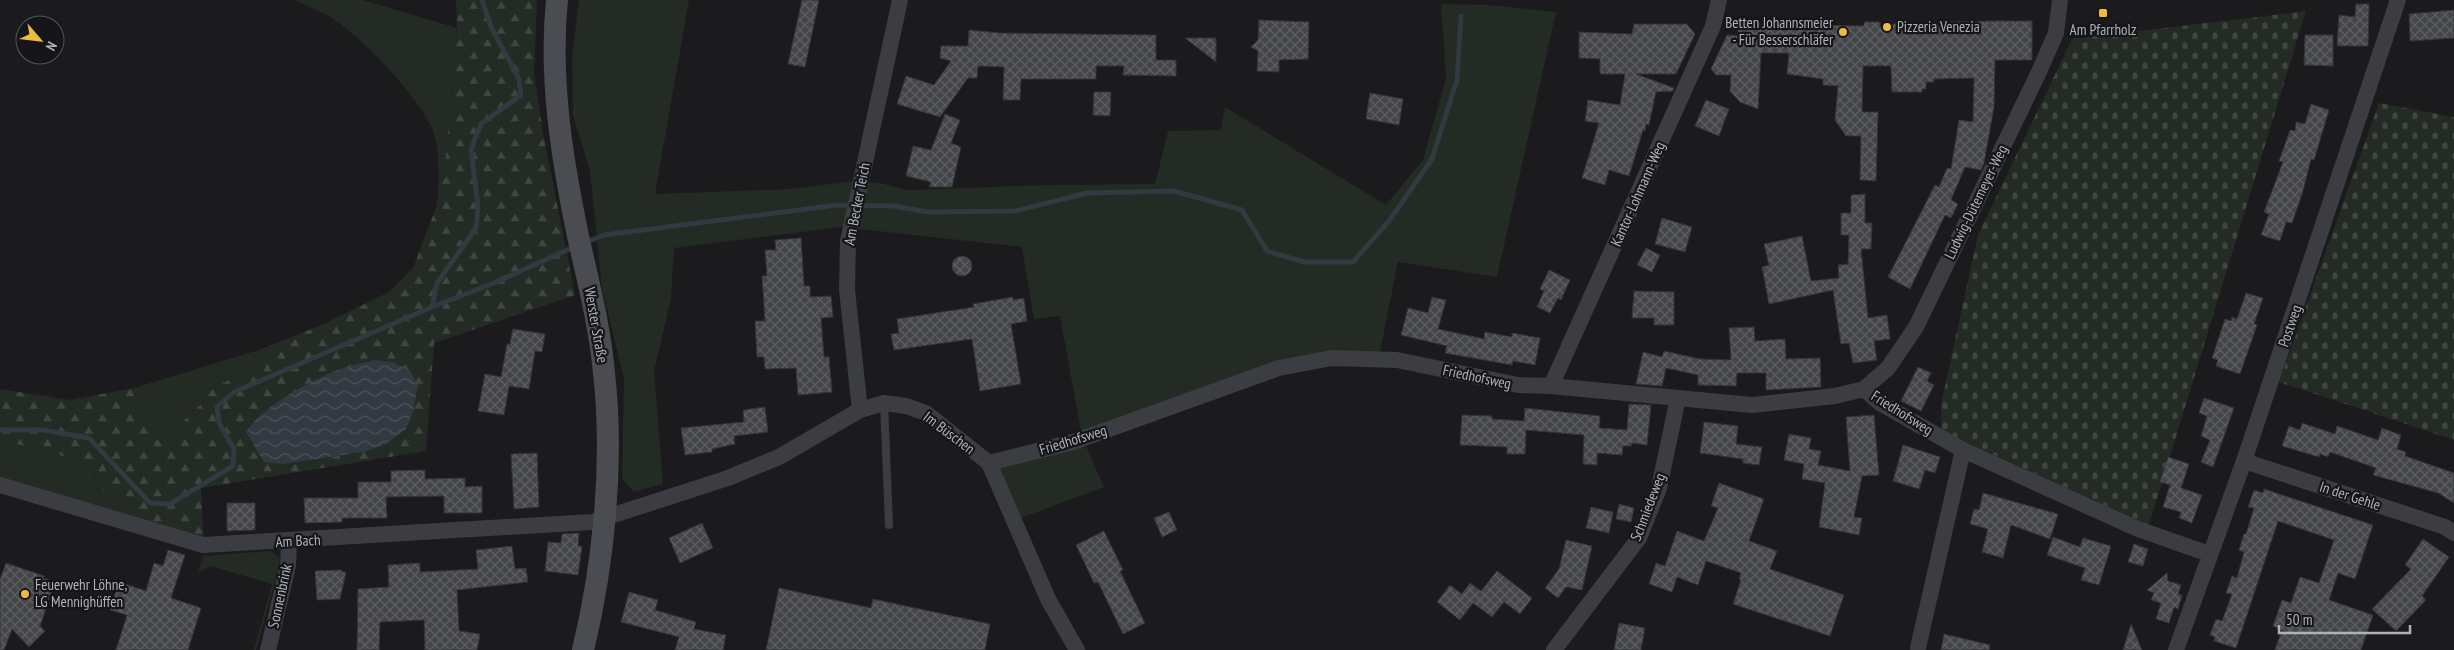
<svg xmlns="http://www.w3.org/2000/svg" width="2454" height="650" font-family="'PT Sans Narrow',sans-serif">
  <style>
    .green { fill: #232b24 }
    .forest { fill: url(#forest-firs); fill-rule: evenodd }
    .cemetery { fill: url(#cemetery-stones) }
    .water { fill: url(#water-waves) }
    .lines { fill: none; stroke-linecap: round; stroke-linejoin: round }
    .stream { stroke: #313941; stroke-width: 5 }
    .building { fill: url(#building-cross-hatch); stroke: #353539 }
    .service { stroke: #3c3d42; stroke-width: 8 }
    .minor { stroke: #3c3d42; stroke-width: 16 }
    .secondary { stroke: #4a4c52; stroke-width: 22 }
    .poi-dot { fill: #eeba42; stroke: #161618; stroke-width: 2 }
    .labels { text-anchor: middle; stroke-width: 4.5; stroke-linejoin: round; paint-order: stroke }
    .poi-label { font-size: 15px; fill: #aeb2bc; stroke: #161618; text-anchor: start }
    .street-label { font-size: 15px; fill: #aeb2bc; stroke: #161618 }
  </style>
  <defs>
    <pattern id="forest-firs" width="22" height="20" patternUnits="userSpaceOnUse" patternTransform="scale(1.25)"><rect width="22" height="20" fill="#232b24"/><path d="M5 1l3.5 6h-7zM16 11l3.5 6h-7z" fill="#404742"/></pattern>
    <pattern id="cemetery-stones" width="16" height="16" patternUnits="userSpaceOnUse" patternTransform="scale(1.25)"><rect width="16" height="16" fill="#232b24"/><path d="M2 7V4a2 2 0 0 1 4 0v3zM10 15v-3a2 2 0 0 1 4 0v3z" fill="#404742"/></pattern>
    <pattern id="water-waves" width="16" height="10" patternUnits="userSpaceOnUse" patternTransform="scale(1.25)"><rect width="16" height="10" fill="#313941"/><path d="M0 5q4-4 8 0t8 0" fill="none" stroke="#4c535a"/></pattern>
    <pattern id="building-cross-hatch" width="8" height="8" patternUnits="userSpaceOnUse" patternTransform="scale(1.25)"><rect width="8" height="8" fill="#45464a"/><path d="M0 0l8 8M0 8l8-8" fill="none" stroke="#5d5e62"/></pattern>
  </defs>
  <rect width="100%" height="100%" fill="#1b1b1d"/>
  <path class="green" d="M294,0H363L457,28L446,156L438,204C438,179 441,151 432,128C418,96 362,37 332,18C320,11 307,6 294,0Z
    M579,0H689L655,194L790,189L854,181L880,183L907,190L1047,185L1155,184L1168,131L1221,130L1225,107L1386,205L1423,160L1446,78L1441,4L1489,5L1556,12L1497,277L1398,262L1380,352L1331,353L1084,442L1104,487L1018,519L993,464L1083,442L1060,316L1034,319L1022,247L841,227L674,248L671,299L654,371L663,484L634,492L622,479L624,379L602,288L590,171L573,115L572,57Z
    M262,349L254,368L208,390L202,403L191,412L188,425L195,430L194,438L181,439L142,425L134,388Z
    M0,441L40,449L75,460L87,476L103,491L122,500L131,510L139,529L0,487Z
    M271,551L279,557L280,564L256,650H254L272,584L210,566L198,573L203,556Z"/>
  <path class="forest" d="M456,0H537L534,72L543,133L575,295L434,343L426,451L201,488L204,550L139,529L131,510L122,500L103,491L87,476L75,460L40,449L0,441V389L70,400L134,388L142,425L181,439L194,438V430L184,420L202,403L208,390L254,368L262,349L326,323L389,292L413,268L436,208L446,156L457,28ZM413,412L363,452L284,464Z"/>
  <path class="cemetery" d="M2306,11L2149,525L1941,431V405L1978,235L2072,39Z
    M2379,103L2454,117V440L2279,382Z"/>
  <path class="water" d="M375,360L393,362L410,371L418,385L413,412L406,429L386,444L363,452L284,464L264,462L246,432C262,406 313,379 341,369C352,365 364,363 375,360Z"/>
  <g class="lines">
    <path class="stream" d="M584,243L604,235L837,205L894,206L928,212L1015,211L1087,193L1174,191L1242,210L1267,251L1304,262H1353L1389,221L1432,159L1457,80L1461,16
      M432,307L494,283L574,247
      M0,430H43L89,438L150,503L170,504L233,466L234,449L219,423L217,407L234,392L432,307L437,283L476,228L478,207L471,149L481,124L521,95L519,79L491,27L482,0"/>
  </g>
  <path class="building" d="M802,0H819L805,67L788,64Z
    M2356,4H2369L2368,46H2337L2339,15L2355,17Z
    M2454,10V38L2410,41L2409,14Z
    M1259,20L1309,22L1308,59L1279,60V72L1257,71L1258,51L1251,47L1258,40Z
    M1995,21H2032V60H1995L1994,107L1984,163L1981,170L1965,167L1951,200L1958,204L1951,218L1945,215L1910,289L1888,277L1935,185L1939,187L1947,168L1951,169L1959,120L1973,122L1974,78L1934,79V82H1926V89H1922V92H1892L1891,66H1863L1862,112H1878L1876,181L1860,180L1861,136H1846L1835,120L1838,86L1823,85V79L1787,74L1789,53H1761L1758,109L1740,102L1730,91L1731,75H1716L1711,69L1727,35L1738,36V24L1864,26V22H1880V27L1899,23L1948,25V22Z
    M1634,24H1687L1695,34L1676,74H1636L1674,88L1673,91L1656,92L1649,125L1646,124L1645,131L1643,130L1629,176L1609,170L1605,185L1582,178L1599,123L1585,121L1588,100L1620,105L1625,74H1600V59L1579,58V32L1632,34Z
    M969,30L1000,33L1156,35V60H1176V76L1123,75L1124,66H1096V79H1021L1020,100H1003L1004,67L978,66L977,78H968L940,117L897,104L906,76L934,85L951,61L940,58L941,46H968Z
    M2305,35H2333V66L2304,65Z
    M1185,38H1216V62Z
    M1094,92H1111L1110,116L1093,115Z
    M1370,93L1403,99L1399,125L1366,119Z
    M1706,100L1729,109L1719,136L1695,126Z
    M2311,104L2329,110L2314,160L2311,159L2303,191L2292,223L2286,222L2280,241L2261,235L2269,214L2264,212L2283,162L2279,161L2290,130L2295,131L2296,122L2305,124Z
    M945,114L960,120L951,143L961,147L952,187H929L931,182L906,176L913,146L931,150Z
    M1865,194V223H1872L1871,249H1861L1868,318L1887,315L1890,339L1874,341L1877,360L1853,363L1849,343L1841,344L1833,290L1769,304L1762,267L1769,265L1764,244L1802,236L1811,281L1839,278L1838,265L1848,264L1849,235H1841V213H1851V195Z
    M1662,218L1692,227L1685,252L1655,244Z
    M801,238L804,286H810V297L831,296L833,317L821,318L824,357H829L832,392L798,395L796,368L765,369L764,357H757L755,321H765L762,276H767L765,250H776L775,240Z
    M1646,248L1660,255L1652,272L1637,265Z
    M952 266a10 10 0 1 1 20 0a10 10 0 1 1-20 0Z
    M1549,270L1570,280L1561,300L1558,298L1550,313L1537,307L1544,291L1540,289Z
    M1634,291L1674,292V325H1654V318H1632Z
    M2246,293L2263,298L2254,324L2257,325L2240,374L2216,366L2218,360L2212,358L2225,319L2231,321L2232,317L2237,319Z
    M1013,297V300L1024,298L1027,321L1011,324L1021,384L980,391L972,339L894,350L891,334L899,333L897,319L974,307L973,304Z
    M1432,297L1446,300L1438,329L1484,339L1485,332L1512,337V333L1540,338L1535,365L1513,361L1512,365L1445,353L1447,346L1401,335L1408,308L1428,313Z
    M1754,327L1755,341L1785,339L1786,359L1820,358L1821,387L1766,390V373H1737L1736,386L1698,385V375L1666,368L1662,386L1636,384L1643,352L1662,357L1664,351L1700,359L1731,360L1729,328Z
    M513,329L545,334L542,352L535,351L529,389L509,386L504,415L478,411L485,374L501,377L507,344H510Z
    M1918,367L1931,373L1927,381L1934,385L1921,411L1901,401Z
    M2204,398L2234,408L2213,467L2201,462L2210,440L2201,436L2207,416L2199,413Z
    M1629,404L1651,405L1647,445L1632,443L1631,446H1623L1622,455L1597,453V465L1583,464L1584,435L1526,430L1525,454H1507V447L1460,445L1462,415L1492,416V419L1524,421L1525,408L1600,416L1599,428L1627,430Z
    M765,407L768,432L734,436L735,444L712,449V452L685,455L681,428L744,422L743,410Z
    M1874,415L1879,475L1862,476L1854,517L1862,518L1859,535L1819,527L1825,483L1802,479L1804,464L1784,460L1789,434L1811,438L1809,449L1821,451L1818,465L1850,471L1846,417Z
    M1704,422L1738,426L1736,444L1762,447L1759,465L1743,463V459L1700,453Z
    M2302,423L2335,434L2337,426L2378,440L2382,428L2401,435L2397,449L2406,452L2405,456L2454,473V503L2438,493L2373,475L2376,468L2330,452L2328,457L2320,454L2319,457L2282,446L2289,426L2300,430Z
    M1903,445L1940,457L1935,473L1925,470L1919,489L1893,481Z
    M537,453L539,507L514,509L511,454Z
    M2168,457L2189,464L2181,488L2202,495L2192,523L2179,518L2181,512L2163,507L2170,485L2160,482Z
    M425,470V479L465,478V487L482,486V513H444V496L386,497L387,518H342V522L305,523L304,498H358V482H391V471Z
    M1719,483L1764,499L1749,541L1777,551L1770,569L1844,595L1830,636L1733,604L1741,580L1739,579L1741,573L1706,561L1698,585L1677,577L1672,592L1649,584L1656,563L1665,566L1677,531L1704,541L1718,508L1711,506Z
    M2264,489L2373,525L2355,579L2338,573L2329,600L2373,615L2361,650H2275L2282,630L2273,626L2282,600L2291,603L2300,577L2319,583L2334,540L2278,521L2236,648L2214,641L2215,637L2210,635L2216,619L2222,621L2232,594L2226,593L2232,576L2237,578L2244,552L2239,550L2244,534H2246L2254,508L2248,507L2254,490L2263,493Z
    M1983,493L2058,514L2050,539L2011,525L2003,558L1982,552L1988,529L1970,524L1974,509L1979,510Z
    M227,503H255V530L227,531Z
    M1619,504L1634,508L1631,522L1616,519Z
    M1591,507L1613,512L1609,533L1586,528Z
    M1169,512L1177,530L1162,537L1154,518Z
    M702,523L713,548L680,563L669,538Z
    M1104,531L1123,570L1120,571L1145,623L1123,634L1098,582L1094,583L1076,545Z
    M579,533L578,546H582L578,575L545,571L548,542L561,543L562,534Z
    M2053,537L2080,547L2083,538L2111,546L2099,585L2081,580L2085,568L2047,555Z
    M2423,539L2449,557L2422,596L2426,600L2396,631L2372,609L2411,569L2405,565Z
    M1566,540L1592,546L1582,590L1566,587L1558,598L1545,588L1559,569Z
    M2134,544L2148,549L2143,566L2128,562Z
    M512,546L515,569L526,568L528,582L457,590L459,631L480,634L477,650H425L424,620L380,622L379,650H357L358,589L389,587L388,565L420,563V572L478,569L476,550Z
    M168,550L185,555L171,598L201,608L188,650H116L127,615L110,610L119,582L146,591L154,563L163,566Z
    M6,563L44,576L43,578L55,582L40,626L45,631L29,647L12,629L4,650H0V579Z
    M342,570V572H346L340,599L317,600L315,571Z
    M1497,571L1532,598L1520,614L1504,602L1492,617L1473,603L1460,620L1437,602L1450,585L1462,594L1470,583L1481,591Z
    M2167,573L2168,581L2181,585L2178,594L2182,595L2178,609L2174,607L2169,623L2156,619L2161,603L2151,600L2154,593L2147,590Z
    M779,588L871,608L873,599L990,624L985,650H766Z
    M629,592L658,600L655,610L696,622L694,629L726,635L723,650H675L679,637L621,622Z
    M1619,623L1645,628L1641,650H1614Z
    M2131,624L2142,650H2123Z
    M1944,634L1990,645L1989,650H1941Z"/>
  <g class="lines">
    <path class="service" d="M884,403L889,525"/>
    <path class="minor" d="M1551,386L1713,26L1719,0
      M1864,389L1888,368L1916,327L2038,74L2056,33L2060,0
      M860,410L847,290L848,241L900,0
      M2244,461L2445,527L2454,533
      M989,463L1073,442L1279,368L1332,358L1397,360L1518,385L1551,386L1752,405L1835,396L1864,389L1880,403L1963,450L2138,529L2209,554
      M0,485L203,545L592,522L728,478L779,457L860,410L884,403L906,406L926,413L989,463L1048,599L1077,650
      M1918,648L1963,450
      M268,650L288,566L289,541
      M1554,650L1639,538L1659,488L1678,398
      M2176,650L2244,461L2398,0"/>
    <path class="secondary" d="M557,0C549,78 562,159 578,236C588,281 600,327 604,373C614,462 604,563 583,650"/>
  </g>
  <g class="poi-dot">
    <rect x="2098" y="8" width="10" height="10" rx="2.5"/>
    <circle cx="1887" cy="27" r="5"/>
    <circle cx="1843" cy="32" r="5"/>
    <circle cx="25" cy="594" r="5"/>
  </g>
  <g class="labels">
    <g class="poi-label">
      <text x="1833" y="28" text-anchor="end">Betten Johannsmeier<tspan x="1833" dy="17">- Für Besserschläfer</tspan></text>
      <text x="1897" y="32">Pizzeria Venezia</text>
      <text x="2103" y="35" text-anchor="middle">Am Pfarrholz</text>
      <text x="35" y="590">Feuerwehr Löhne,<tspan x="35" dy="17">LG Mennighüffen</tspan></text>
    </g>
    <g class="street-label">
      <text transform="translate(1638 194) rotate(-66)" y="5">Kantor-Lohmann-Weg</text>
      <text transform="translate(1976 202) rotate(-64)" y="5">Ludwig-Dütemeyer-Weg</text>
      <text transform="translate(857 204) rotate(-79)" y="5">Am Becker Teich</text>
      <text transform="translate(596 325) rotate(80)" y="5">Werster Straße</text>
      <text transform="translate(2290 326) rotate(-71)" y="5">Postweg</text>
      <text transform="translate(1477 377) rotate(12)" y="5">Friedhofsweg</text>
      <text transform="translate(1902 413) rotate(32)" y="5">Friedhofsweg</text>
      <text transform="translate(949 433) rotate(37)" y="5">Im Büschen</text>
      <text transform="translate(1073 440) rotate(-17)" y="5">Friedhofsweg</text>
      <text transform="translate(2350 496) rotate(18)" y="5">In der Gehle</text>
      <text transform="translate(1648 507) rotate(-69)" y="5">Schmiedeweg</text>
      <text transform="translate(298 541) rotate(-3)" y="5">Am Bach</text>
      <text transform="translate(280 596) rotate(-78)" y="5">Sonnenbrink</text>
    </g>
  </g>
  <g transform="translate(40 40) rotate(118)"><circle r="24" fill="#161618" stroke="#53545a"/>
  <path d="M0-4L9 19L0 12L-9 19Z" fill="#eeba42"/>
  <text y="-8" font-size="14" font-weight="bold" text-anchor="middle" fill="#aeb2bc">N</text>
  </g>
  <path d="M2279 625v8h131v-8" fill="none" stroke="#aeb2bc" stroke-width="2.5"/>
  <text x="2286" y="625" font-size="15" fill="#aeb2bc" stroke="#161618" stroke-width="4" paint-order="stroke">50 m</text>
</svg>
